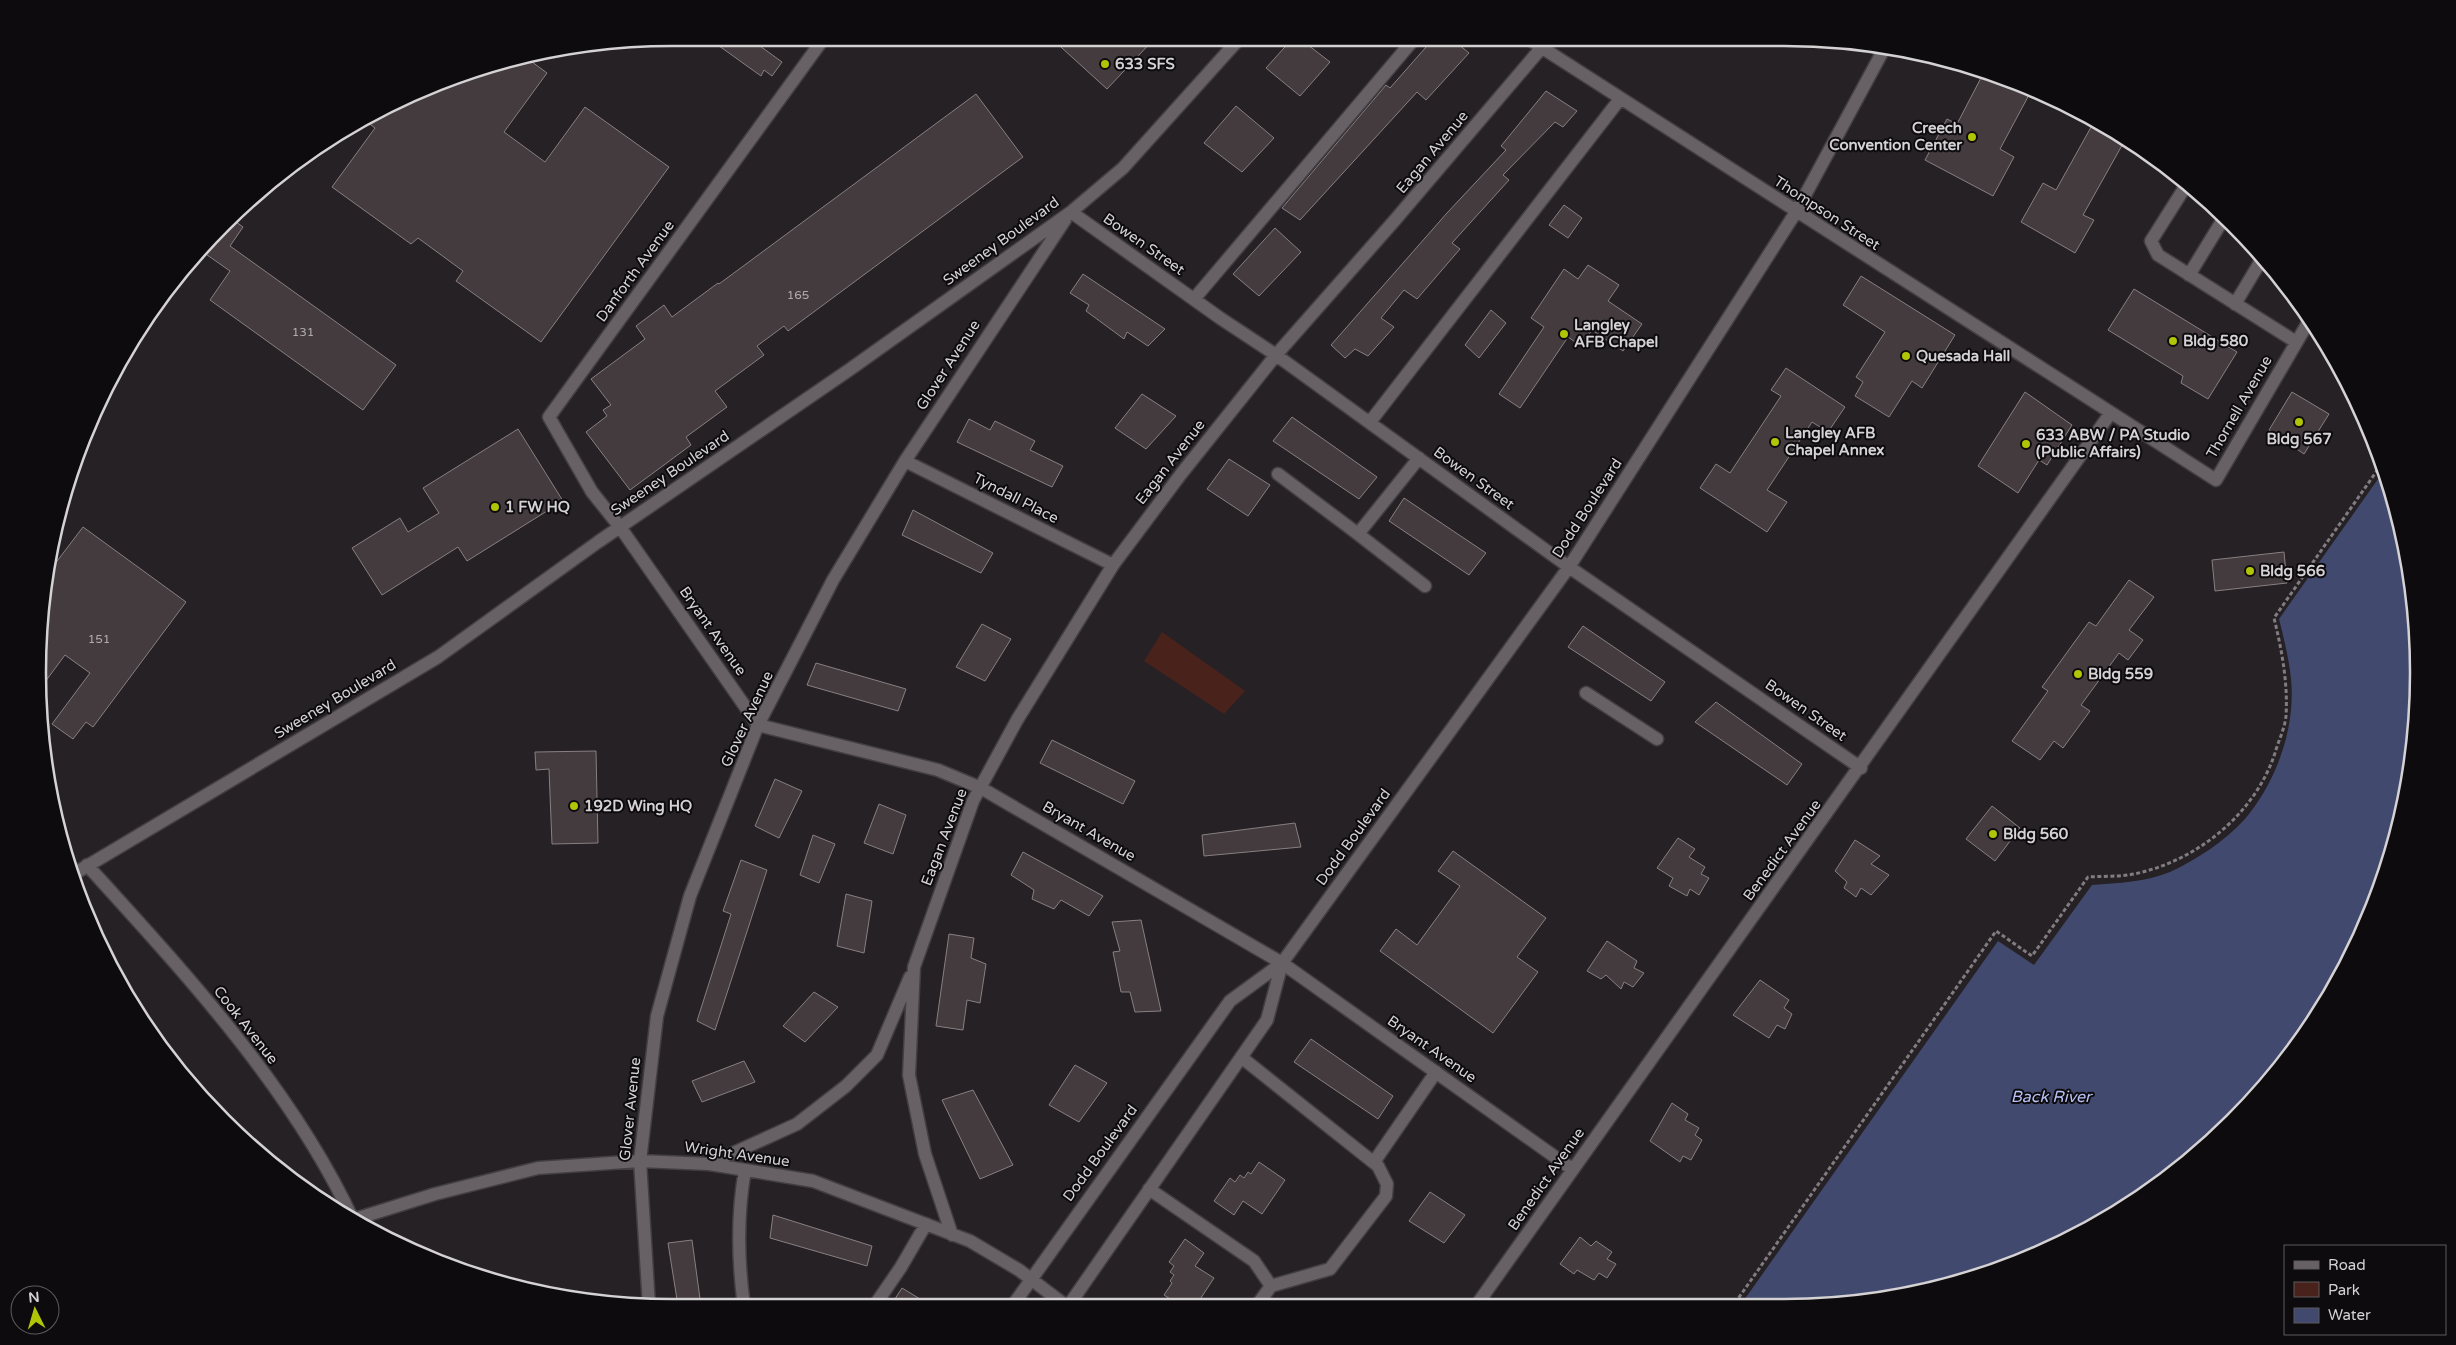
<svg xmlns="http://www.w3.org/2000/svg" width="2456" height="1345" font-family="'Varela Round',sans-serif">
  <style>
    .green { fill: #4a221c }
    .water { fill: #41496e }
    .building { fill: #433b3d; stroke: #887f81 }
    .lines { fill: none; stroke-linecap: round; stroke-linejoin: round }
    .minor-casing { stroke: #423e41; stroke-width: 15 }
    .path { stroke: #807c7f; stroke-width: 3; stroke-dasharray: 4 2.5; stroke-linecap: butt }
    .minor { stroke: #676166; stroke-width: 12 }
    .poi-dot { fill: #afc506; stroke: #0d0b0d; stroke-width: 2 }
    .labels { text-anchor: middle; stroke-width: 4; stroke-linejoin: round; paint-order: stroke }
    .number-label { font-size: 12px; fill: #b0acae }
    .poi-label { font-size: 15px; font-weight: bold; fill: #d5d2d4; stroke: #0d0b0d; text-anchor: start }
    .street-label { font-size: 15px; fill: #d5d2d4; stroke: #0d0b0d }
    .water-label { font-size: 16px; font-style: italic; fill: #b6c1f6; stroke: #0d0b0d }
    .rim { fill: none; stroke: #d5d2d4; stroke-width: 2.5 }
  </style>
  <rect width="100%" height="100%" fill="#262125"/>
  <path class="green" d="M1162,632L1245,691L1224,714L1144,661Z"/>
  <path class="water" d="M2383,472L2397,508L2417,631L2413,755L2385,876L2334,990L2261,1091L2136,1201L1988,1274L1866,1302L1742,1303L1998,941L2034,965L2092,885C2118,883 2146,882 2170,872C2196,860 2225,841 2244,820C2276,783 2296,728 2291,679C2289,659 2284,639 2279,619Z"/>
  <path class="building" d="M708,38H749L782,62L772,76L764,70L761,76Z
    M1051,38H1155L1107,89Z
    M1293,38H1299L1330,62L1300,96L1266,68Z
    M1434,38H1451L1469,53L1426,100L1417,92L1300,220L1282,208L1386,85L1390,88Z
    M524,56L547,73L504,132L545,162L585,107L669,167L541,342L456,281L463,271L418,238L411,244L332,187L375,128L363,119L468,71Z
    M1983,74L2030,93L2000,149L2014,157L1993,196L1925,160L1947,119L1957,124Z
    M1546,91L1577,111L1563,127L1555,122L1503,175L1509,180L1452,243L1460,249L1417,299L1404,290L1381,318L1394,327L1368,356L1355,349L1345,358L1331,345L1447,213L1506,150L1501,146Z
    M976,94L1023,157L788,331L784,326L757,346L764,355L715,391L727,407L686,437L691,445L630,490L586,432L607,416L603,410L611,405L591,379L645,339L636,326L664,305L672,317L718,283L719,284Z
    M1236,106L1274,138L1242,172L1204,143Z
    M2095,120L2125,140L2083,215L2094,220L2075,253L2021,222L2043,183L2056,190Z
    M1564,205L1582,218L1568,238L1549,225Z
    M232,219L243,227L230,246L396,365L363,410L210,300L230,271L200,250Z
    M1275,228L1301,252L1259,296L1233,274Z
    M1588,265L1619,285L1608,301L1642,324L1623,351L1592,330L1581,346L1568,337L1520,408L1499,394L1544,327L1531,318L1564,269L1578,279Z
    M1083,274L1165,329L1148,346L1127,332L1124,339L1086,311L1089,305L1070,293Z
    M1861,276L1955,335L1922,388L1912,381L1889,417L1855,396L1863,382L1856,377L1885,332L1843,305Z
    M2134,289L2237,352L2208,399L2181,383L2183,376L2108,330Z
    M1491,310L1506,323L1479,358L1465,345Z
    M1786,368L1845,407L1828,432L1812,422L1767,490L1787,502L1767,532L1700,488L1716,464L1730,473L1781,396L1771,390Z
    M2025,392L2072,425L2047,465L2039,460L2018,493L1978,466Z
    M2292,392L2329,414L2304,454L2269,430Z
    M1142,394L1176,416L1146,449L1115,428Z
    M1292,417L1377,477L1359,499L1273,441Z
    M969,419L990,430L995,421L1035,441L1030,450L1063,466L1052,487L957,442Z
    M518,429L563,501L467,561L458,547L382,595L352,548L400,518L408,532L439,513L423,488Z
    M1229,459L1270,485L1248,516L1207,489Z
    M1404,498L1486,553L1469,575L1389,521Z
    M913,510L993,553L981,573L902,535Z
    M83,527L186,602L93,727L86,722L73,739L52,724L90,673L65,655L39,690V631L48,573Z
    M2284,552L2287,583L2215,591L2212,560Z
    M2129,580L2154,597L2129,630L2143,640L2128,660L2119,653L2081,705L2090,711L2063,748L2054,741L2040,760L2012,741L2048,691L2042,687L2089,622L2096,626Z
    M982,624L1011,639L985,681L956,667Z
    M1583,626L1665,682L1651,701L1568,647Z
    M816,663L906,689L898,711L807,685Z
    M1716,702L1802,764L1787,785L1695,722Z
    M1052,740L1135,781L1123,804L1040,763Z
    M596,751L598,843L552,844L549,769L536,770L535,752Z
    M775,779L802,791L779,838L755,826Z
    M879,804L906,815L893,854L864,843Z
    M1992,806L2020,828L1995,861L1966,839Z
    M1295,823L1301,847L1204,856L1202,835Z
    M813,835L835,844L819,883L800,875Z
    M1678,838L1695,849L1689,857L1705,867L1701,874L1709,878L1699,895L1690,889L1687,896L1669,886L1673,878L1657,868Z
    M1855,840L1880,856L1871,864L1889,875L1871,895L1861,888L1856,897L1844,888L1847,882L1835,871Z
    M1453,851L1546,918L1517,957L1538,972L1493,1033L1380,951L1396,929L1417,945L1460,886L1438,871Z
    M1023,852L1103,896L1089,916L1061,900L1054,909L1032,899L1034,890L1011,875Z
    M741,860L767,870L715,1030L697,1021L731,914L723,911Z
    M846,894L872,901L864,953L837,946Z
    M1141,920L1161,1011L1135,1012L1130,992H1121L1113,952L1120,951L1112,922Z
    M949,934L974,938L971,958L986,964L980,1003L967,1000L963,1030L936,1026Z
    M1607,941L1637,961L1634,968L1644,973L1633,987L1624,982L1621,989L1606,975L1601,979L1587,971Z
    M1760,980L1789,1000L1784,1008L1792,1014L1785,1029L1777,1025L1769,1038L1733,1015Z
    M814,992L838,1007L805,1042L783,1026Z
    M1311,1039L1393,1096L1378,1119L1294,1062Z
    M744,1061L755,1082L702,1102L692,1081Z
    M1075,1065L1107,1083L1079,1122L1049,1105Z
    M973,1090L1013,1165L980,1179L942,1100Z
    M1672,1103L1688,1114L1685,1120L1699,1128L1695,1135L1702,1140L1691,1160L1683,1156L1680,1162L1650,1141Z
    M1259,1162L1285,1180L1262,1214L1243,1201L1234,1215L1214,1201L1230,1178L1235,1182L1240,1175L1244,1178L1248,1172L1251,1174Z
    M1430,1192L1465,1215L1444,1243L1409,1221Z
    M773,1215L872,1246L867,1266L770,1238Z
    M1580,1237L1591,1246L1596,1241L1612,1252L1607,1259L1616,1264L1607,1278L1599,1273L1594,1280L1577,1270L1574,1274L1560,1264Z
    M1185,1239L1204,1253L1195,1266L1214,1278L1197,1304H1178L1164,1295L1172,1283L1170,1281L1174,1275L1170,1272L1174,1266L1169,1262Z
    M692,1240L701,1306H678L668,1243Z
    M902,1288L930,1305H891Z"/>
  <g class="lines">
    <defs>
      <path id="minor" d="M824,38L549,417L592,492L620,527L758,725L938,770L981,788L1282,963L1572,1169
        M1527,38L2216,480L2309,321
        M2187,184L2151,241L2158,255L2296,342
        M1071,212L1220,318L1276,355L1569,567L1861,768
        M2189,275L2224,218
        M1194,299L1415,38
        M2235,304L2262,259
        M1370,422L1620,99
        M1419,458L1358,534L1425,586
        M905,461L1113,565
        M1278,474L1358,534
        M1586,693L1657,739
        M87,865C185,973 293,1089 354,1222
        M72,875L438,657L598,542L849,370L1071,212L1123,168L1240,38
        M1241,1057L1378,1166L1387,1184L1386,1196L1330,1269L1271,1286
        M1374,1162L1436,1072
        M709,1164L797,1124L846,1086L877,1055L910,977
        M1149,1189L1254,1261L1271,1286L1258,1304
        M352,1220L435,1194L538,1168L640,1161L709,1164L813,1181L970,1241L1019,1270L1065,1305
        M952,1235L925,1154L909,1075L914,967L973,801L1017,720L1113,565L1181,474L1276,355L1395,220L1549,39
        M1478,1303L2110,414
        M875,1305L901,1267L926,1224
        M1013,1305L1230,1001L1282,963L1569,567L1796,212L1884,49
        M1069,1305L1267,1020L1282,963
        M649,1306L640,1161L657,1016L690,896L758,725L833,580L905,461L1065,220
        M744,1306C738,1262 737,1214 745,1170"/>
    </defs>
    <use href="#minor" class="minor-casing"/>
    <path class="path" d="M1735,1303L1996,931L2032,956L2088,877C2103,876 2119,877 2134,874C2197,861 2255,814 2275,753C2278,742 2285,728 2286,716C2288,683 2282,651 2274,618L2381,465"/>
    <use href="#minor" class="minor"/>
  </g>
  <g class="poi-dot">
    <circle cx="1105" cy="64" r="5"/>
    <circle cx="1972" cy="137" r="5"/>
    <circle cx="1564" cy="334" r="5"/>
    <circle cx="2173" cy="341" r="5"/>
    <circle cx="1906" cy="356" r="5"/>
    <circle cx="2299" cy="422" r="5"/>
    <circle cx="1775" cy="442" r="5"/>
    <circle cx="2026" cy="444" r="5"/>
    <circle cx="495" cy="507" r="5"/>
    <circle cx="2250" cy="571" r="5"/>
    <circle cx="2078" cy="674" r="5"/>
    <circle cx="574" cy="806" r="5"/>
    <circle cx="1993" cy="834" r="5"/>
  </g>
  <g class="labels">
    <g class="number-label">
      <text x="798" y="299">165</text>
      <text x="303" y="336">131</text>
      <text x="99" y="643">151</text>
    </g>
    <g class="poi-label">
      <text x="1115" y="69">633 SFS</text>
      <text x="1962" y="133" text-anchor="end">Creech<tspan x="1962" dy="17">Convention Center</tspan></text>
      <text x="1574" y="330">Langley<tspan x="1574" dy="17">AFB Chapel</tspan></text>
      <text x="2183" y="346">Bldg 580</text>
      <text x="1916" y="361">Quesada Hall</text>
      <text x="1785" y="438">Langley AFB<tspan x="1785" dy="17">Chapel Annex</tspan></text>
      <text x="2036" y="440">633 ABW / PA Studio<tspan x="2036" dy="17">(Public Affairs)</tspan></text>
      <text x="2299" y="444" text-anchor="middle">Bldg 567</text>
      <text x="505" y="512">1 FW HQ</text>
      <text x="2260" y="576">Bldg 566</text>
      <text x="2088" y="679">Bldg 559</text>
      <text x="584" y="811">192D Wing HQ</text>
      <text x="2003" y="839">Bldg 560</text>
    </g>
    <g class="street-label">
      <text transform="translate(1432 152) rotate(-50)" y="5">Eagan Avenue</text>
      <text transform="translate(1827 213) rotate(33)" y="5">Thompson Street</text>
      <text transform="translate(1001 241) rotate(-36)" y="5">Sweeney Boulevard</text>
      <text transform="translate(1144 244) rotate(35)" y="5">Bowen Street</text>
      <text transform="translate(635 271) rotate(-54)" y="5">Danforth Avenue</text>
      <text transform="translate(948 365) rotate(-57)" y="5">Glover Avenue</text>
      <text transform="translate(2239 407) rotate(-60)" y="5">Thornell Avenue</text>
      <text transform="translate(1170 462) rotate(-52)" y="5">Eagan Avenue</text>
      <text transform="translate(670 473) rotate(-34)" y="5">Sweeney Boulevard</text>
      <text transform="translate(1474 478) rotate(36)" y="5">Bowen Street</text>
      <text transform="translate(1016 498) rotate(27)" y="5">Tyndall Place</text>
      <text transform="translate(1587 508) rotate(-57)" y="5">Dodd Boulevard</text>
      <text transform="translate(713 631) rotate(55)" y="5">Bryant Avenue</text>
      <text transform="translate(335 699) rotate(-31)" y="5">Sweeney Boulevard</text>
      <text transform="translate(1806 710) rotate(35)" y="5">Bowen Street</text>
      <text transform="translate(747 719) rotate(-65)" y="5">Glover Avenue</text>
      <text transform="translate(1089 831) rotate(30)" y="5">Bryant Avenue</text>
      <text transform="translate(944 837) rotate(-69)" y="5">Eagan Avenue</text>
      <text transform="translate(1353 837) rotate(-54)" y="5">Dodd Boulevard</text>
      <text transform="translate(1782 850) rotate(-54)" y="5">Benedict Avenue</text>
      <text transform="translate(246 1025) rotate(52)" y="5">Cook Avenue</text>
      <text transform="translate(1432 1049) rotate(35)" y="5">Bryant Avenue</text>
      <text transform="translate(630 1109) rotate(-84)" y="5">Glover Avenue</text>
      <text transform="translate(1100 1153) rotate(-54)" y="5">Dodd Boulevard</text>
      <text transform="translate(737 1154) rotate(8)" y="5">Wright Avenue</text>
      <text transform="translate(1546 1179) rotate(-55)" y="5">Benedict Avenue</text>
    </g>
    <g class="water-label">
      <text x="2051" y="1102">Back River</text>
    </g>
  </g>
  <path d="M0 0H2456V1345H0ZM672 46H1784A626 626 0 0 1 2410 672V673A626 626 0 0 1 1784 1299H672A626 626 0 0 1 46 673V672A626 626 0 0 1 672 46Z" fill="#0d0b0d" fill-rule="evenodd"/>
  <path class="rim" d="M672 46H1784A626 626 0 0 1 2410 672V673A626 626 0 0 1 1784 1299H672A626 626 0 0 1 46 673V672A626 626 0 0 1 672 46Z"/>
  <rect x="2284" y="1245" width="162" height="90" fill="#0d0b0d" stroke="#5d5b5d"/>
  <rect x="2294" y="1261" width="25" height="8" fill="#676166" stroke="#5d5b5d"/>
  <text x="2328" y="1270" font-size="15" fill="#d5d2d4">Road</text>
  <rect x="2294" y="1282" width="25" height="15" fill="#4a221c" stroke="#5d5b5d"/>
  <text x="2328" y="1295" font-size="15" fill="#d5d2d4">Park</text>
  <rect x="2294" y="1308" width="25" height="15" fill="#41496e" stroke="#5d5b5d"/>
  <text x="2328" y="1320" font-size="15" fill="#d5d2d4">Water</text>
  <g transform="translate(35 1310) rotate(355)"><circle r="24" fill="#0d0b0d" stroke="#5d5b5d"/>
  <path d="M0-4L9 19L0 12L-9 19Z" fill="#afc506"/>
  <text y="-8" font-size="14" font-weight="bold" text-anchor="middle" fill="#d5d2d4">N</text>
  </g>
</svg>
